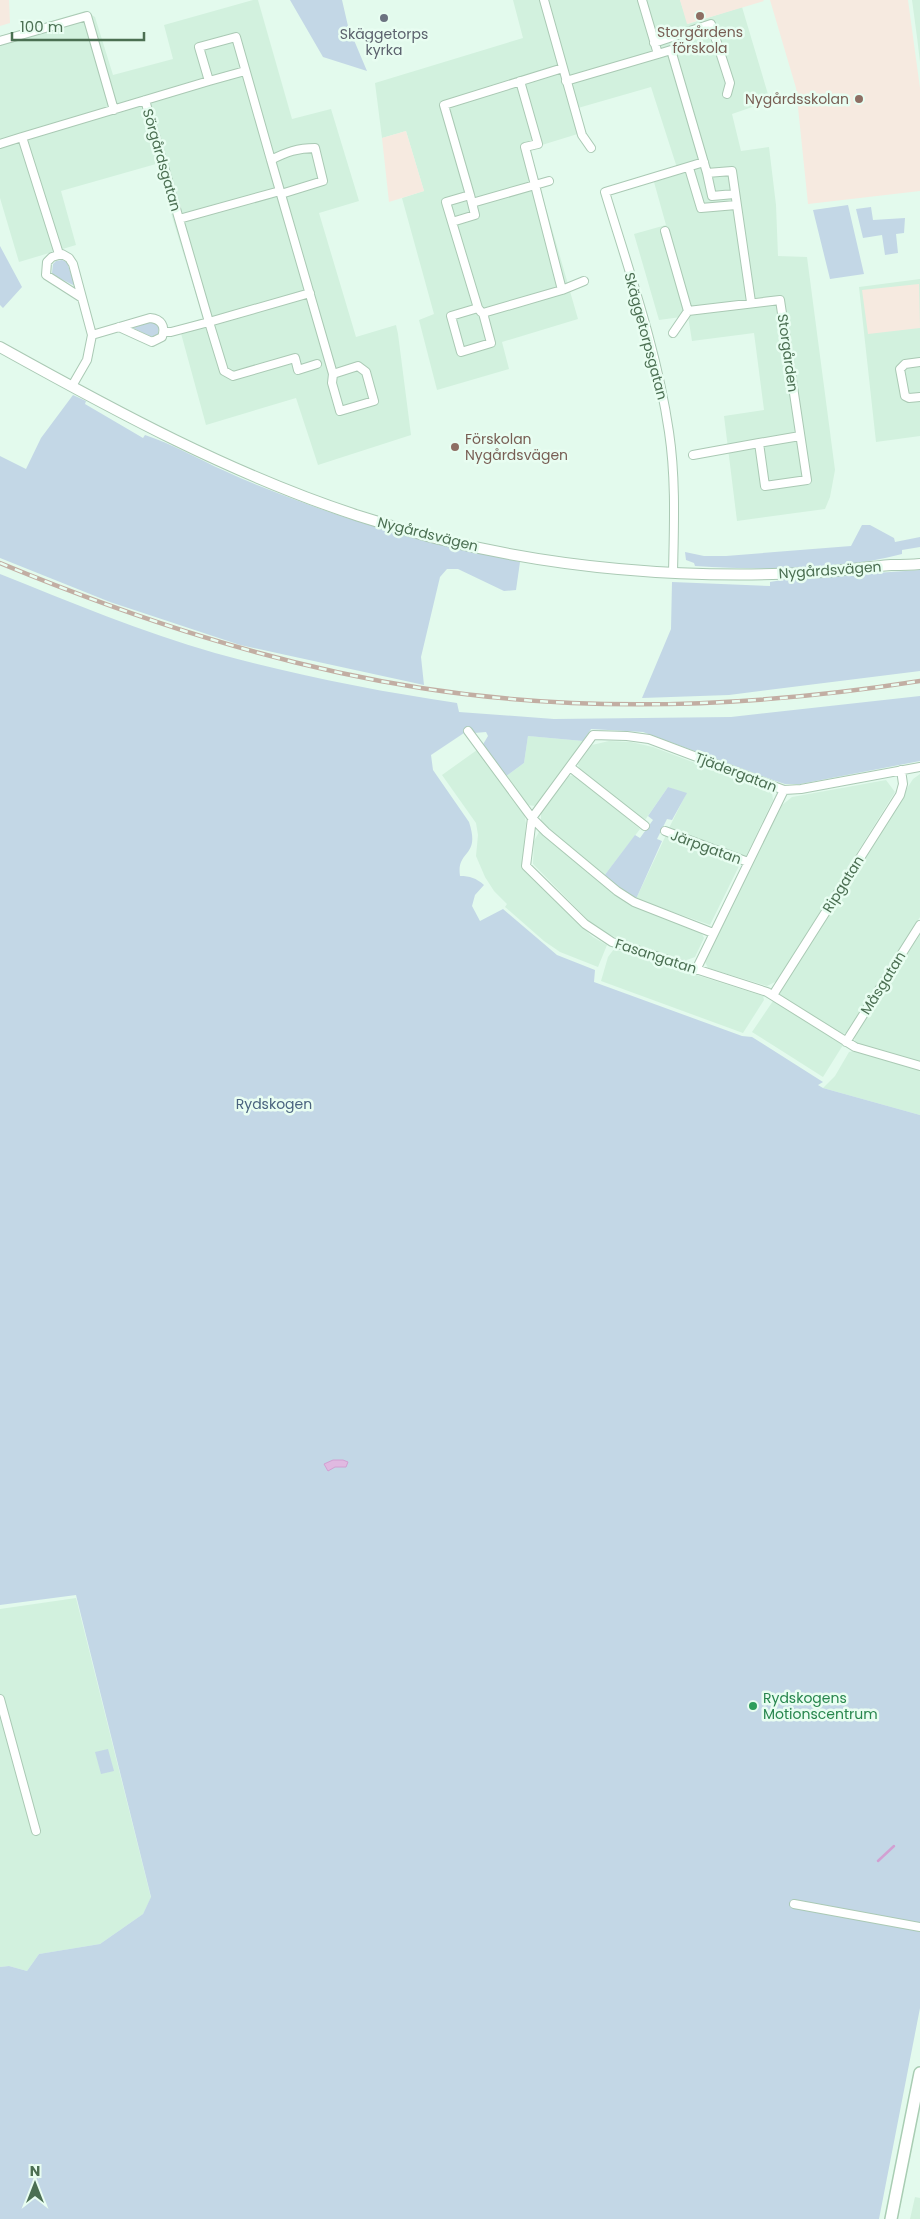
<svg xmlns="http://www.w3.org/2000/svg" width="920" height="2219" font-family="Poppins,sans-serif">
  <style>
    .residential { fill: #d2f1de }
    .education { fill: #f6eae0 }
    .green { fill: #c3d7e6 }
    .water { fill: #e0b9e1; stroke: #d2a0d2 }
    .lines { fill: none; stroke-linecap: round; stroke-linejoin: round }
    .stream { stroke: #d2a0d2; stroke-width: 2.5 }
    .minor-casing { stroke: #aac9b4; stroke-width: 10 }
    .tertiary-casing { stroke: #aac9b4; stroke-width: 12 }
    .secondary-casing { stroke: #a9cdb3; stroke-width: 14 }
    .minor { stroke: #fff; stroke-width: 8 }
    .tertiary { stroke: #fff; stroke-width: 10 }
    .secondary { stroke: #fff; stroke-width: 11 }
    .rail-casing { stroke: #c2aea3; stroke-width: 4.5 }
    .rail { stroke: #e8fdf1; stroke-width: 2.5; stroke-dasharray: 8; stroke-linecap: butt }
    .education-dot { fill: #8d6e63; stroke: #e8fdf1; stroke-width: 2 }
    .worship-dot { fill: #6b7280; stroke: #e8fdf1; stroke-width: 2 }
    .leisure-dot { fill: #2e9e5b; stroke: #e8fdf1; stroke-width: 2 }
    .labels { text-anchor: middle; stroke-width: 5; stroke-linejoin: round; paint-order: stroke }
    .education-label { font-size: 14px; fill: #785e54; stroke: #e8fdf1 }
    .worship-label { font-size: 14px; fill: #5b616d; stroke: #e8fdf1 }
    .street-label { font-size: 14px; fill: #4b6f52; stroke: #e8fdf1 }
    .park-label { font-size: 14px; fill: #4a637f; stroke: #e8fdf1 }
    .leisure-label { font-size: 14px; fill: #27864d; stroke: #e8fdf1; text-anchor: start }
  </style>
  <rect width="100%" height="100%" fill="#e3faed"/>
  <path class="residential" d="M253,0H258L292,119L331,109L359,201L319,213L356,337L396,325L398,334L411,435L318,465L296,398L206,425L179,326L203,318L156,164L61,191L76,245L19,262L0,198V36L85,11L95,17L113,75L173,59L164,25Z
    M513,0H680L688,24L742,7L770,101L732,114L741,151L769,147L776,205L778,256L807,257L835,470L830,497L825,509L737,521L724,416L764,410L754,333L692,341L688,316L659,320L634,234L666,225L654,182L679,174L651,87L578,108L584,132L529,149L578,319L502,342L509,369L437,390L419,320L434,314L402,198L424,191L406,131L382,138L375,83L523,38Z
    M912,0H920V62L917,37Z
    M920,279V436L876,442L859,287Z
    M528,736L583,741L536,806L526,805L505,777L524,763Z
    M609,741L631,742L653,747L772,792L773,800L746,856L743,857L669,828L686,794L668,787L643,823L640,822L579,769L578,764L592,745Z
    M477,750L524,813L526,823L522,868L574,920L593,937L607,945L598,967L560,952L544,941L505,907L507,904L494,891L485,877L476,856L478,835L476,823L442,775Z
    M920,774V917L847,1033L842,1034L780,996L779,990L913,779Z
    M575,775L640,829L604,876L541,822V813L569,776Z
    M886,780L895,792L777,981L767,986L708,968L704,960L782,805L792,797Z
    M539,832L624,901L700,930L704,938L695,957L684,961L632,945L604,932L590,922L533,864L534,841Z
    M666,835L738,862L740,864L710,925L636,899Z
    M920,933V1062L856,1044L854,1038Z
    M614,949L763,996L764,1000L743,1033L601,981L608,957Z
    M773,1001L843,1045L823,1077L752,1032Z
    M854,1051L920,1069V1115L823,1088L835,1076L849,1052Z
    M76,1598L151,1898L143,1914L100,1944L39,1954L27,1971L9,1966L0,1967V1609Z
    M915,2197L920,2198V2219H910Z"/>
  <path class="education" d="M0,0H9L10,23L0,26Z
    M680,0H763L764,1L687,24Z
    M770,0H908L920,88V191L808,204L796,88Z
    M406,131L424,191L389,202L382,138Z
    M919,284L920,328L868,334L862,290Z"/>
  <path class="green" d="M290,0H342L348,26L367,71L323,57Z
    M848,205L864,274L830,279L813,210Z
    M871,207L873,220L905,218L904,233L896,234L898,253L885,255L882,235L863,238L856,209Z
    M0,246L22,287L3,308L0,305Z
    M62,260L67,262L75,286L55,276L52,273L53,264L56,261Z
    M150,322L155,323L159,327L158,334L152,337L133,328Z
    M73,395L86,401L85,404L143,438L145,435C173,444 198,459 225,471C248,482 272,491 296,500C368,528 444,545 520,562L516,590L504,591L458,569H447L440,577L421,657L424,685L240,645L110,602L0,558V456L26,469L41,438Z
    M862,525H870L894,538L895,542L920,537V547L902,550V554C838,571 761,570 695,566L694,563L686,560L685,552L704,556H726L851,546Z
    M920,570V671L729,695L642,698L671,629L672,582L770,586V582L788,579Z
    M0,574C70,602 142,632 215,653C294,675 375,691 457,703L459,712L554,719L731,717L920,696V761L800,784H785L773,780L643,732L591,729L583,741L528,736L524,763L505,777L482,746L488,736L486,732L474,733L470,729L431,755L433,770L469,822C481,858 456,849 460,876C470,876 476,878 484,885L475,895L472,906L480,921L503,909L557,955L595,970L594,982L742,1036L752,1037L823,1082L818,1085L823,1088L920,1115V2008L879,2219H0V1967L9,1966L27,1971L39,1954L100,1944L143,1914L151,1897L76,1595L0,1605Z
    M668,787L687,793L672,820L667,819L657,839L662,841L636,899L604,876L635,835L640,838L653,820L648,816Z
    M108,1749L114,1771L101,1774L95,1752Z"/>
  <path class="water" d="M333,1460H343L348,1462L346,1467H335L328,1471L324,1464Z"/>
  <g class="lines">
    <path class="stream" d="M878,1861L894,1846"/>
    <defs>
      <path id="minor" d="M544,0L582,135L591,148
        M0,41L87,16L114,110
        M654,43L711,24L730,83L727,94
        M658,54L671,50L707,173L732,171L751,302
        M245,71L209,81L199,47L236,37L271,160
        M566,81L658,54L642,0
        M145,100L179,219
        M22,137L209,81
        M0,144L22,137L59,254
        M689,168L701,208L736,205
        M707,173L712,196L734,194
        M549,181L535,185L562,290L584,281
        M280,191L333,374
        M470,195L444,105L563,68
        M472,203L470,195L446,202L452,222L475,215L472,203L535,185L525,147L538,144L520,81
        M452,222L478,308L481,312
        M665,231L688,311
        M310,293L209,322L224,371L233,376L295,358L298,370L317,364
        M478,308L451,316L461,352L491,343L483,313L562,290
        M164,332H171L209,322L179,219L280,191L271,160C286,152 298,148 315,148L323,181L281,194
        M673,333L688,311L780,300L807,480L765,486L759,443L800,436
        M92,335L150,318C161,319 166,326 162,337L152,342L119,327
        M920,362L905,364L900,369L905,396L909,398L920,397
        M358,366L366,372L374,401L340,411L332,383L333,374Z
        M72,386L87,360L92,335L73,264L69,258L62,254L52,257L47,262L46,275L82,298
        M693,455L759,443
        M673,573C674,525 676,479 669,432C657,350 629,271 605,192L704,162
        M468,731L532,818L546,832L617,891L634,902L713,933
        M570,767L645,826
        M920,767L801,789L784,790L649,739L627,736L593,735L532,818L526,866L585,924L612,942L767,992L855,1047L920,1066
        M665,831L748,862
        M696,970L784,790
        M773,995L900,795L903,784L901,770
        M846,1042L920,925
        M0,1699L36,1831
        M794,1904L920,1927"/>
      <path id="tertiary" d="M0,347C115,411 233,475 359,516C509,565 667,581 823,572C846,570 868,567 891,565C901,565 910,565 920,564"/>
      <path id="secondary" d="M891,2219L920,2073"/>
    </defs>
    <use href="#minor" class="minor-casing"/>
    <use href="#tertiary" class="tertiary-casing"/>
    <use href="#secondary" class="secondary-casing"/>
    <use href="#minor" class="minor"/>
    <use href="#tertiary" class="tertiary"/>
    <use href="#secondary" class="secondary"/>
    <defs>
      <path id="rail" d="M0,563C136,619 275,665 421,688C586,714 755,707 920,681"/>
    </defs>
    <use href="#rail" class="rail-casing"/>
    <use href="#rail" class="rail"/>
  </g>
  <g class="education-dot">
    <circle cx="700" cy="16" r="5"/>
    <circle cx="859" cy="99" r="5"/>
    <circle cx="455" cy="447" r="5"/>
  </g>
  <circle class="worship-dot" cx="384" cy="18" r="5"/>
  <circle class="leisure-dot" cx="753" cy="1706" r="5"/>
  <g class="labels">
    <g class="education-label">
      <text x="700" y="37">Storgårdens<tspan x="700" dy="16">förskola</tspan></text>
      <text x="849" y="104" text-anchor="end">Nygårdsskolan</text>
      <text x="465" y="444" text-anchor="start">Förskolan<tspan x="465" dy="16">Nygårdsvägen</tspan></text>
    </g>
    <g class="worship-label">
      <text x="384" y="39">Skäggetorps<tspan x="384" dy="16">kyrka</tspan></text>
    </g>
    <g class="street-label">
      <text transform="translate(162 160) rotate(74)" y="5">Sörgårdsgatan</text>
      <text transform="translate(646 336) rotate(75)" y="5">Skäggetorpsgatan</text>
      <text transform="translate(788 353) rotate(82)" y="5">Storgården</text>
      <text transform="translate(428 534) rotate(14)" y="5">Nygårdsvägen</text>
      <text transform="translate(830 570) rotate(-4)" y="5">Nygårdsvägen</text>
      <text transform="translate(736 772) rotate(21)" y="5">Tjädergatan</text>
      <text transform="translate(706 847) rotate(20)" y="5">Järpgatan</text>
      <text transform="translate(843 884) rotate(-58)" y="5">Ripgatan</text>
      <text transform="translate(656 956) rotate(18)" y="5">Fasangatan</text>
      <text transform="translate(883 983) rotate(-58)" y="5">Måsgatan</text>
    </g>
    <g class="park-label">
      <text x="274" y="1109">Rydskogen</text>
    </g>
    <g class="leisure-label">
      <text x="763" y="1703">Rydskogens<tspan x="763" dy="16">Motionscentrum</tspan></text>
    </g>
  </g>
  <g transform="translate(35 2184)" stroke="#e8fdf1" stroke-width="4" paint-order="stroke">
  <path d="M0-4L9 19L0 12L-9 19Z" fill="#4b6f52"/>
  <text y="-8" font-size="14" font-weight="bold" text-anchor="middle" fill="#4b6f52">N</text>
  </g>
  <path d="M12 32v8h132v-8" fill="none" stroke="#4b6f52" stroke-width="2.5"/>
  <text x="20" y="32" font-size="15" fill="#4b6f52" stroke="#e8fdf1" stroke-width="4" paint-order="stroke">100 m</text>
</svg>
